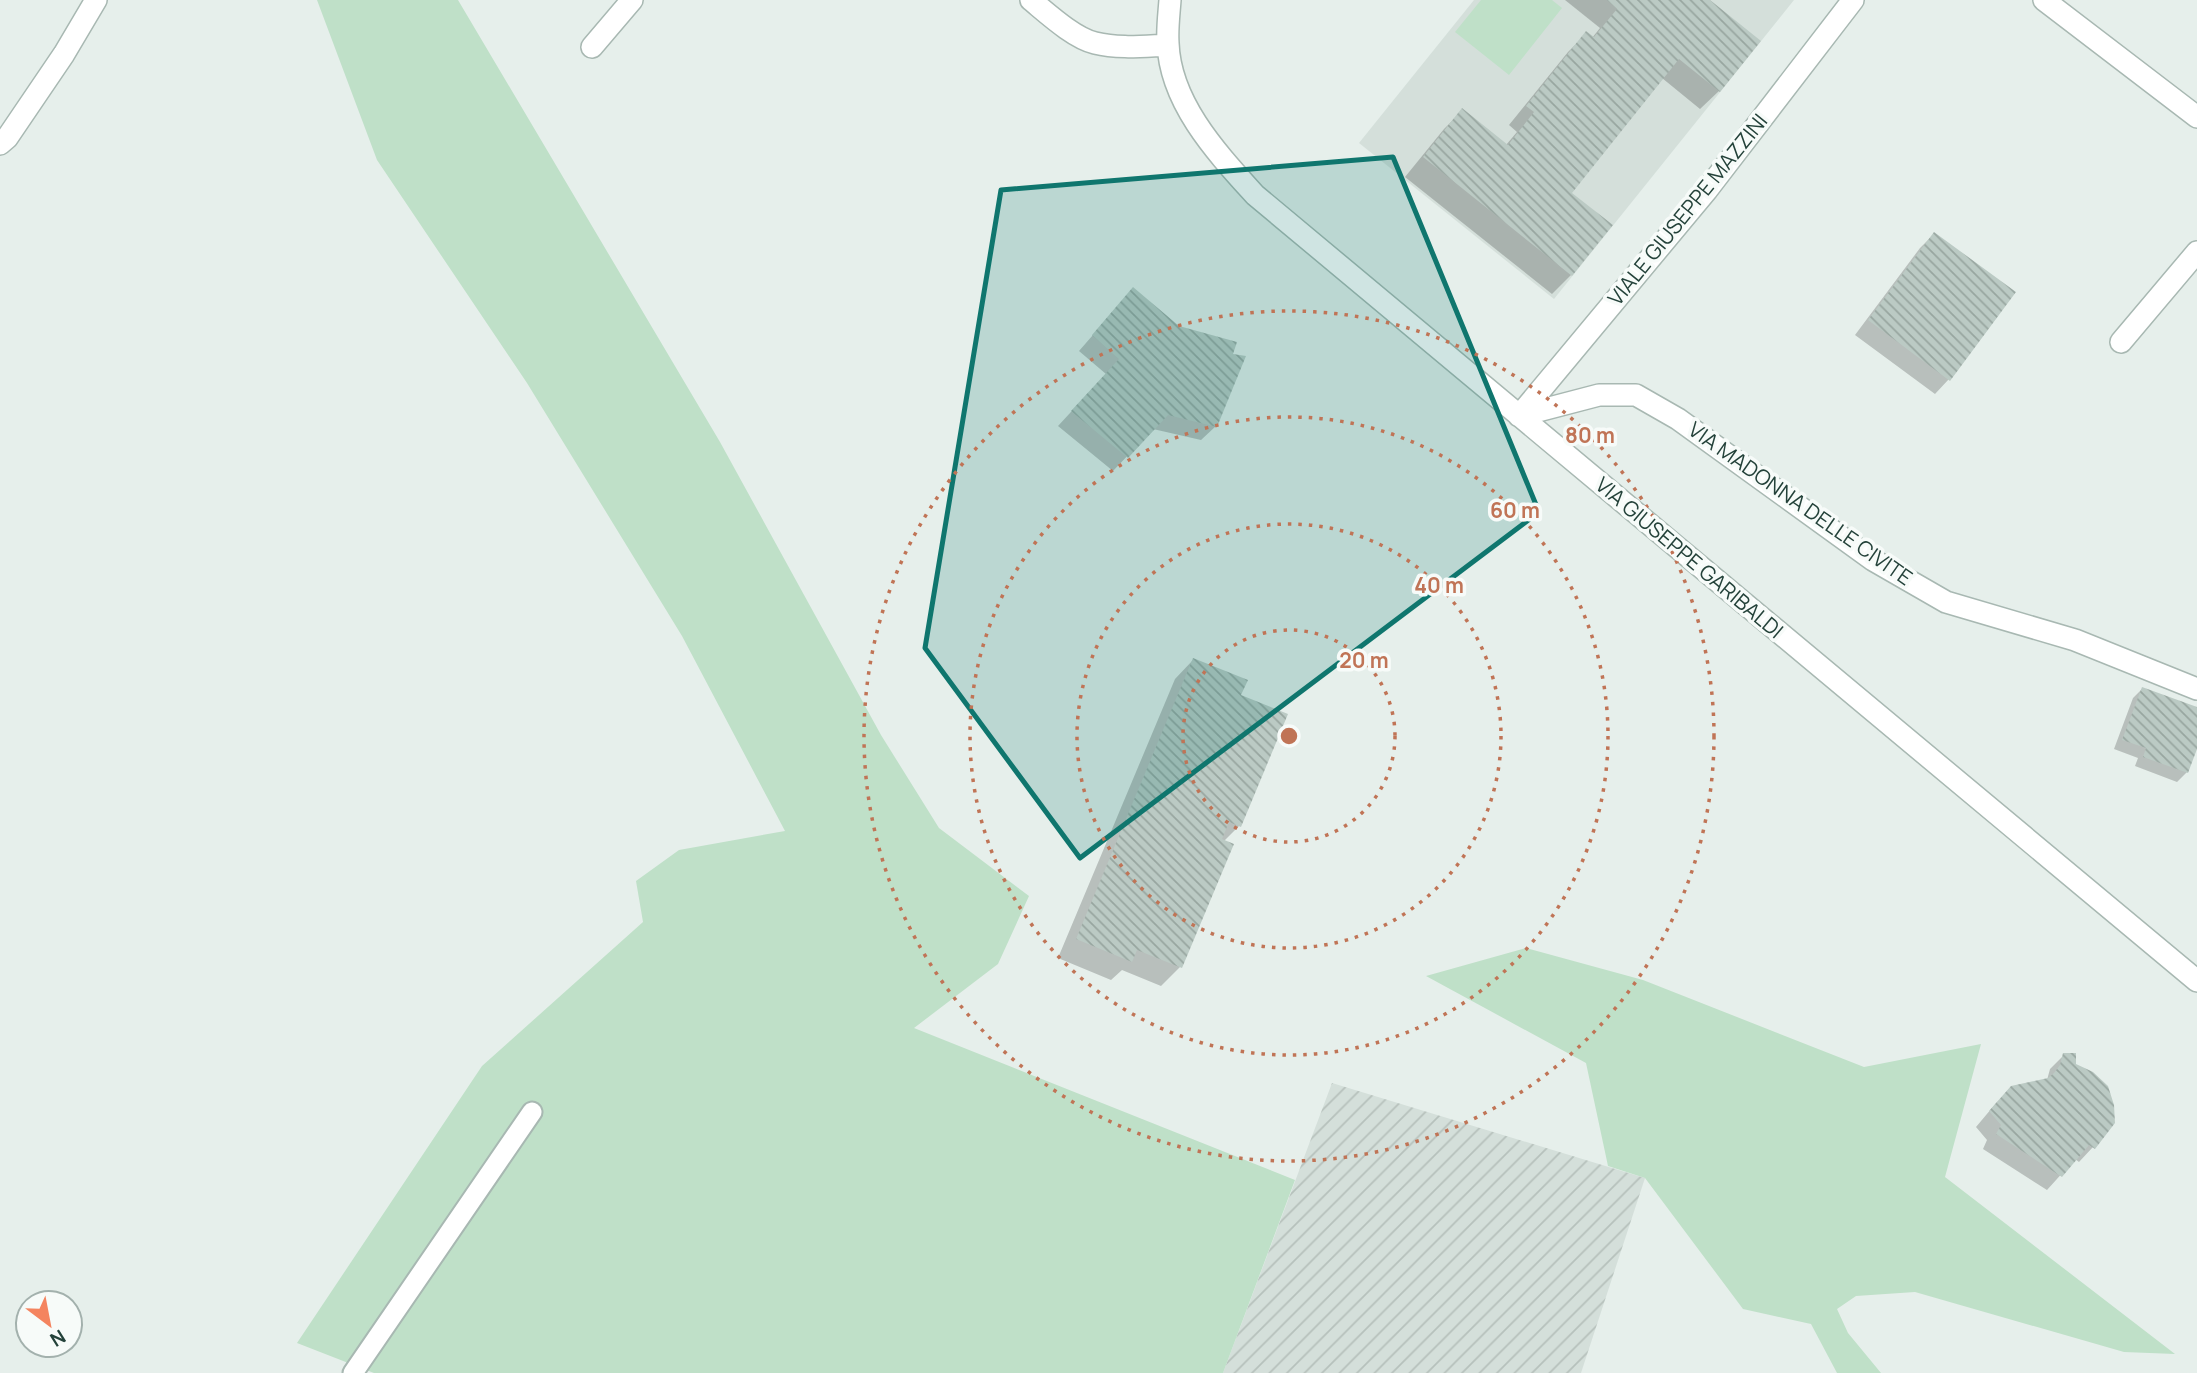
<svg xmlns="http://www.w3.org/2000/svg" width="2197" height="1373" font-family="Manrope,sans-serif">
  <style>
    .built { fill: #d4dfda }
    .industrial { fill: url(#industrial-furrows) }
    .green { fill: #bfe0c8 }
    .shadow { fill: #0003 }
    .building { fill: url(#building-back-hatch) }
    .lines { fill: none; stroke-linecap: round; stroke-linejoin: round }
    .lane-casing { stroke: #a8b8b2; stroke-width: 23 }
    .street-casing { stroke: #a8b8b2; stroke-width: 24 }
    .lane { stroke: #fff; stroke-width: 19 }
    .street { stroke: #fff; stroke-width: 21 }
    .marked { fill: #0f766e; fill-opacity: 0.2; stroke: #0f766e; stroke-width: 5; stroke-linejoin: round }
    .ring { fill: none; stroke: #c07456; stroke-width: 3.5; stroke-dasharray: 3.5 7 }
    .labels { text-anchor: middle; stroke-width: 7; stroke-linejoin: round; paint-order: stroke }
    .street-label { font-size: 21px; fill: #24423a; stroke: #f7fbf9 }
    .centre { fill: #c07456; stroke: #f7fbf9; stroke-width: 3.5 }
    .ring-label { font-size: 21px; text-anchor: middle; font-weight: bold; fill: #c07456; stroke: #f7fbf9; stroke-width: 7; stroke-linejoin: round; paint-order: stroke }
  </style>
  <defs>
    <pattern id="industrial-furrows" width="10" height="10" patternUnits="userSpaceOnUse" patternTransform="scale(1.75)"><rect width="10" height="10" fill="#d4dfda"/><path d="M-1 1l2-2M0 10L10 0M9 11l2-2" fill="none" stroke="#b6c1bc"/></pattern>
    <pattern id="building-back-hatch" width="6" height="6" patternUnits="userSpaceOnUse" patternTransform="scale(1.75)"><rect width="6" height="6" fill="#bbcac4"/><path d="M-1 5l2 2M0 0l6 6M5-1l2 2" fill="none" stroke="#98a6a0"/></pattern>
  </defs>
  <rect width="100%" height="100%" fill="#e6efeb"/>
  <path class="built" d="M1474,0H1794L1554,299L1359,143Z"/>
  <path class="industrial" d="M1332,1083L1645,1178L1581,1373H1223Z"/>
  <path class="green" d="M317,0H458L720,442L881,735L939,828L1029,896L998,964L914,1028L1295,1180L1223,1373H374L297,1343L482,1066L643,922L636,881L679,850L785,831L682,636L527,383L377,160Z
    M1481,0H1552L1562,8L1509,75L1455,32Z
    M1526,948L1643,980L1864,1067L1981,1044L1945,1177L2175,1354L2124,1352L1915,1292L1856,1296L1837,1309L1848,1333L1881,1373H1837L1811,1324L1743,1309L1645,1178L1608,1166L1586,1063L1426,976Z"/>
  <path class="shadow" d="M1565,0H1707L1719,91L1700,109L1662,78L1570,193L1571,275L1552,294L1405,177L1444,129L1462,111L1506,145L1517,132L1509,125L1568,52L1587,33L1592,38L1600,28Z
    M1934,234L1949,379L1935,394L1855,335L1920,248Z
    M1133,289L1178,327L1216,426L1201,440L1153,429L1113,471L1058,426L1106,374L1079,351Z
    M1193,660L1239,696V826L1224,841L1180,967L1161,986L1122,970L1111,980L1058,958L1175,679Z
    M2142,689L2197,709V744L2187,772L2177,782L2135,766L2138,758L2114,749L2133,698Z
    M2064,1055L2093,1147L2079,1162L2075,1159L2047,1190L1983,1149L1987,1140L1976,1127L1997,1102L2047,1080L2050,1069Z"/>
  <path class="building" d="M1607,0H1710L1761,41L1720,92L1679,59L1572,193L1613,225L1572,276L1423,157L1462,108L1508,145L1534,112L1526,106L1586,31L1594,37L1617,9Z
    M1934,232L2016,292L1950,381L1868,320Z
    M1133,287L1179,326L1237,342L1233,354L1246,356L1217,427L1168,415L1128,458L1071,411L1119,359L1092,335Z
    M1193,658L1248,680L1241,695L1288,714L1241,827L1229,822L1222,839L1234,844L1182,968L1137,950L1132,962L1076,939Z
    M2142,687L2197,707V749L2188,773L2143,757L2146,748L2122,740Z
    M2063,1053H2076V1064L2093,1072L2108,1086L2114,1105L2115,1123L2095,1149L2089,1145L2062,1177L1996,1134L2001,1125L1989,1111L2011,1086L2048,1078L2054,1073L2060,1065Z"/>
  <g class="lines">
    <defs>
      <path id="lane" d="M353,1373L532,1112"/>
      <path id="street" d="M1031,0C1048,14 1074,38 1095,43C1119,49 1144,46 1168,45
        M1170,0C1169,14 1167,29 1168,43C1170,103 1217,153 1255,195L2197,981
        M2044,0L2197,117
        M592,47L632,0
        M0,144L7,138L64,54L96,0
        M2121,342L2197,252
        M1519,416L1599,395H1636L1678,419L1873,560L1946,602L2075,640L2197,689
        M1519,416L1707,190L1853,0"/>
    </defs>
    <use href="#lane" class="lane-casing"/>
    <use href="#street" class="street-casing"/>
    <use href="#lane" class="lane"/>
    <use href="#street" class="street"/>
  </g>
  <path class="marked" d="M1393,157L1539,512L1080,858L925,648L1001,190Z"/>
  <g class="ring">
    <circle cx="1289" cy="736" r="106"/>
    <circle cx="1289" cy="736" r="212"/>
    <circle cx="1289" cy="736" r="319"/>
    <circle cx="1289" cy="736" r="425"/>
  </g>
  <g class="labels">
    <g class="street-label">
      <text transform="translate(1688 210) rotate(-51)" y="7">VIALE GIUSEPPE MAZZINI</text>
      <text transform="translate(1800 504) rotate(35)" y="7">VIA MADONNA DELLE CIVITE</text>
      <text transform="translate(1689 558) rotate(40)" y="7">VIA GIUSEPPE GARIBALDI</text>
    </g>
  </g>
  <circle cx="1289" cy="736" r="10" class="centre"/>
  <g class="ring-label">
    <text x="1590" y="443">80 m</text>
    <text x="1515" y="518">60 m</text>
    <text x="1439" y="593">40 m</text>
    <text x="1364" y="668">20 m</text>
  </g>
  <g transform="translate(49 1324) rotate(148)"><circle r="33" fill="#f7fbf9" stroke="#a3b1ad" stroke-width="2"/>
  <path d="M0-5L12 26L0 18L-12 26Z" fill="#f4845f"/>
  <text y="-10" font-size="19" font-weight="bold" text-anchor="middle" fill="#24423a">N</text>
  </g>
</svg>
